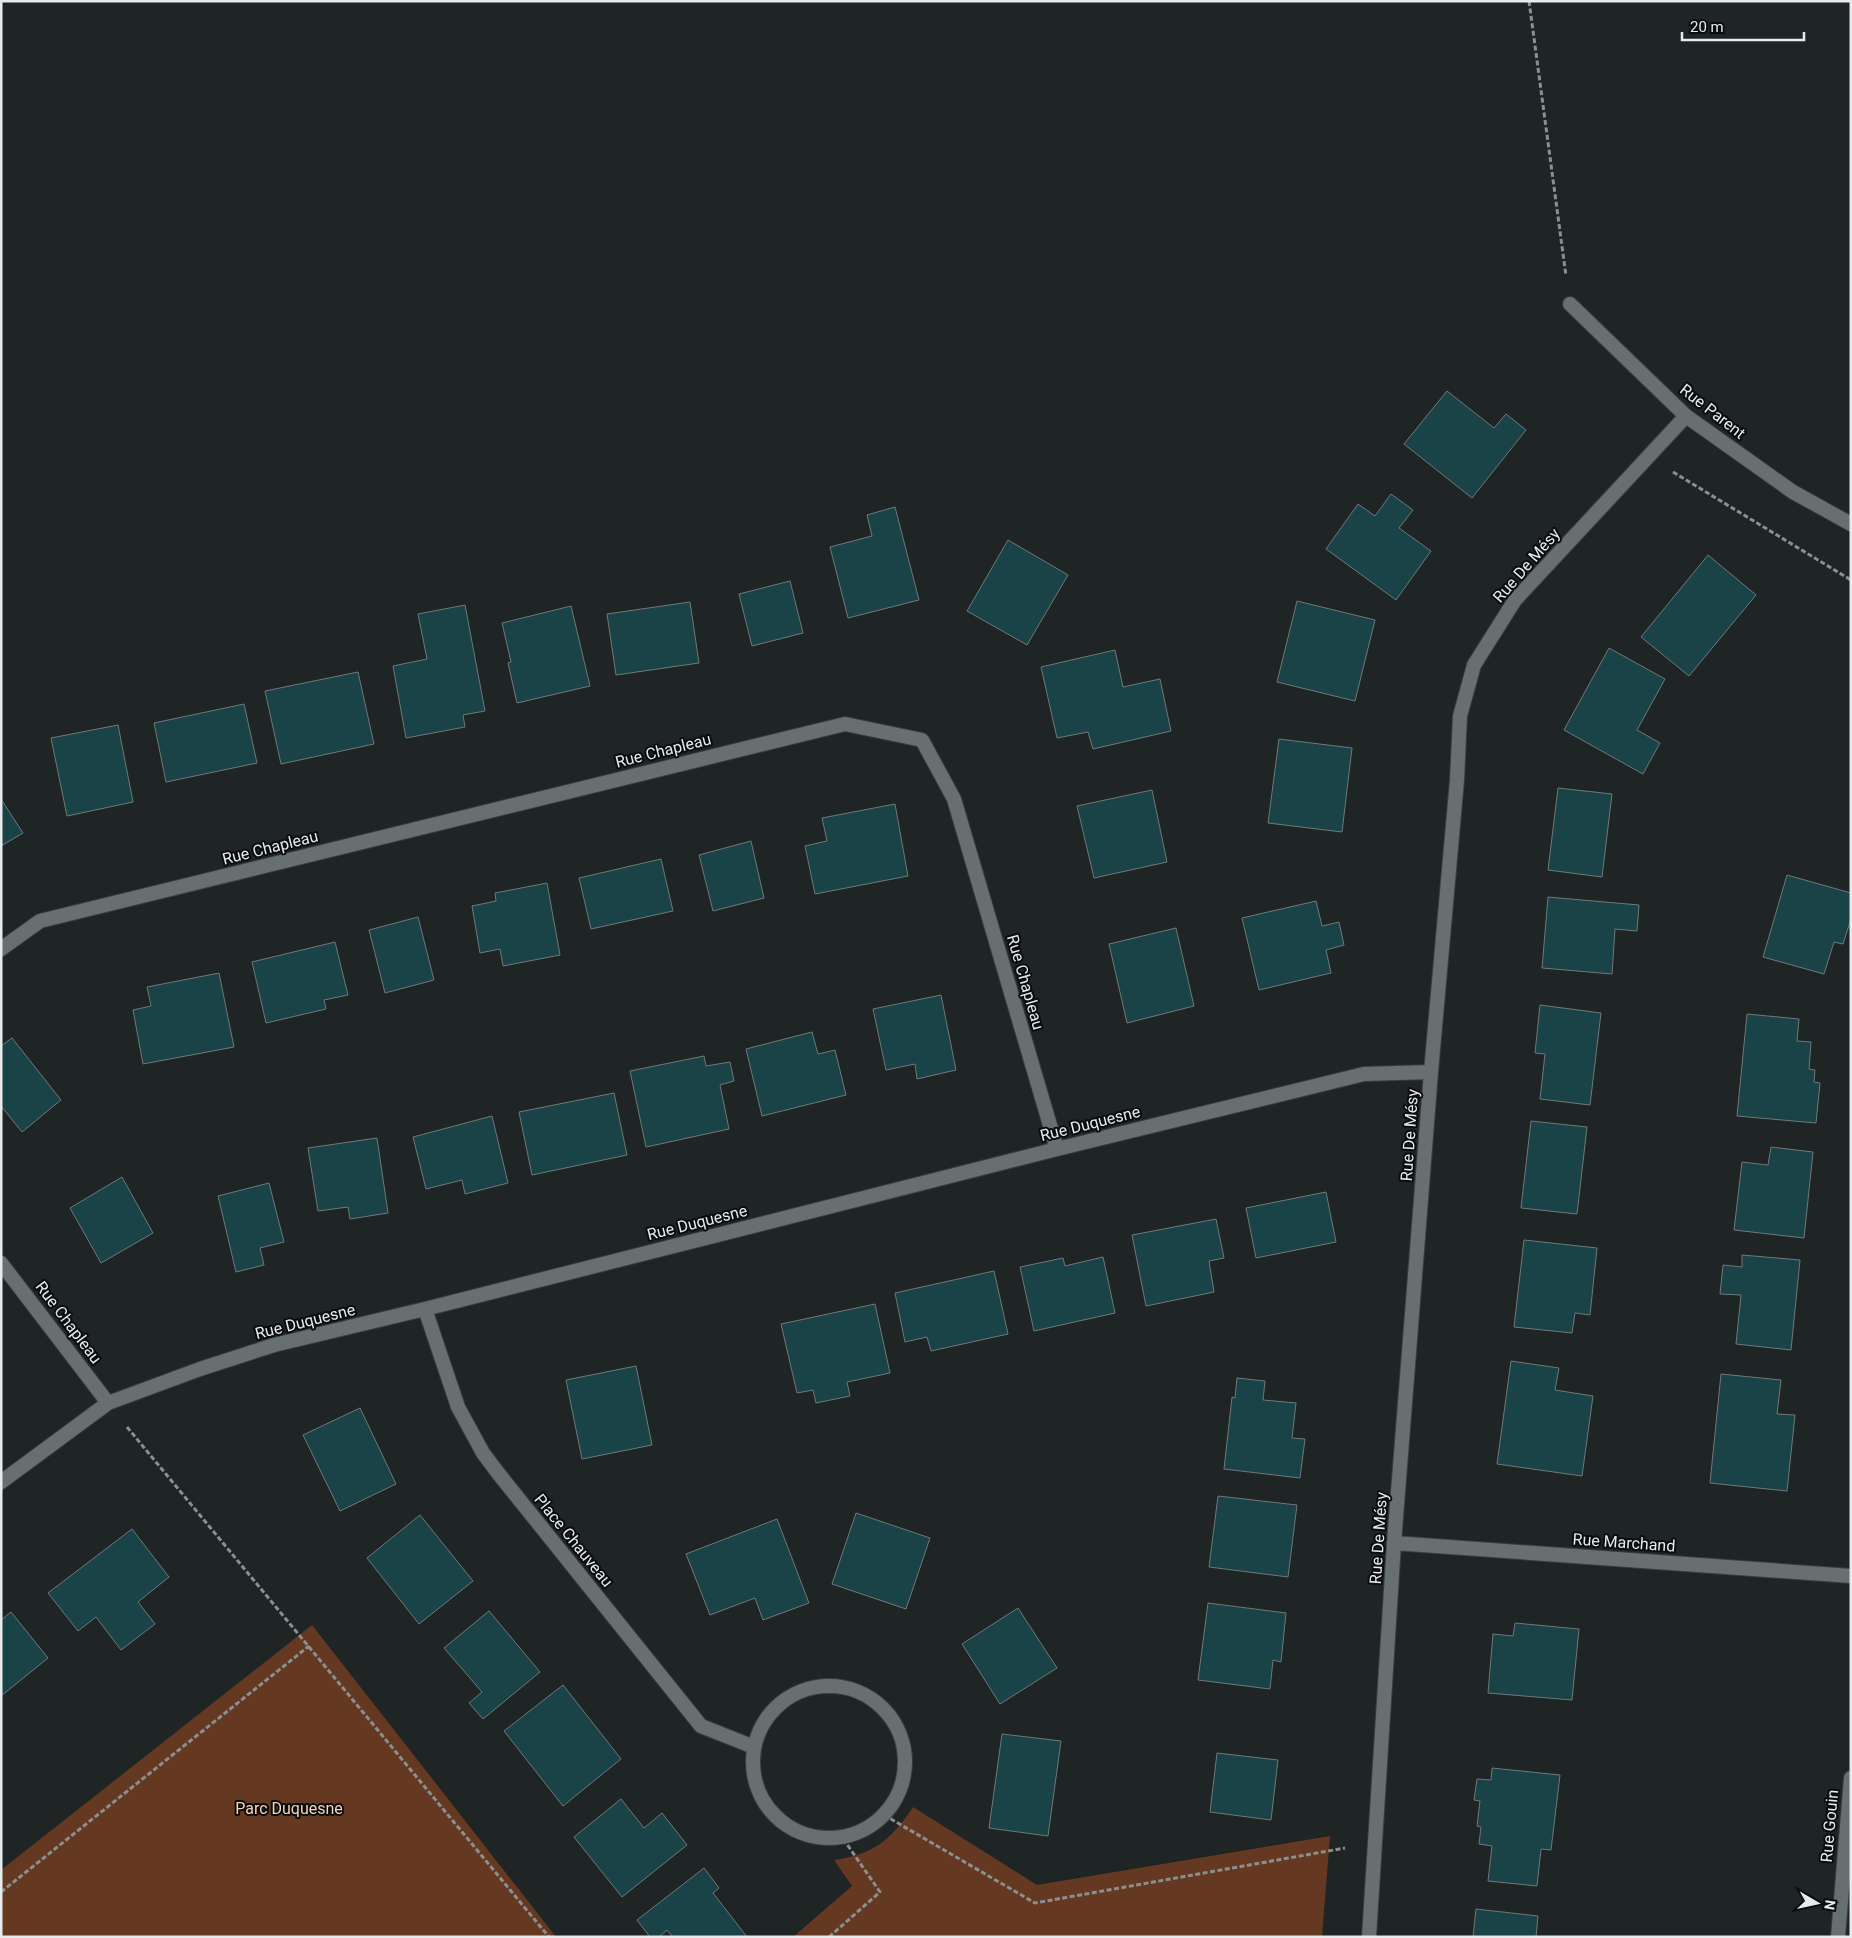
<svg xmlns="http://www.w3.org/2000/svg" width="1852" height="1938" font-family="Roboto,sans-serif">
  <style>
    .green { fill: #653921 }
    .building { fill: #194347; stroke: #727879 }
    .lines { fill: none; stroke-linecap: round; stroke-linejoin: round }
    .minor-casing { stroke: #393e3f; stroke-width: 16 }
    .path { stroke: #8a8f8f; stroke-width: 3; stroke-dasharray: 5 2.5; stroke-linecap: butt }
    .minor { stroke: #686f6f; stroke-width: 14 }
    .labels { text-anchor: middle; stroke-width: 4; stroke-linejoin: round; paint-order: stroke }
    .street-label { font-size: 16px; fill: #e7ebeb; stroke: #0a0d0d }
    .park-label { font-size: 16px; fill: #fed1bb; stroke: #0a0d0d }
  </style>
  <rect width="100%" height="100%" fill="#1f2425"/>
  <path class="green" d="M312,1625L556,1937H1V1870Z
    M913,1807L1037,1885L1330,1836L1322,1937H793L852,1886L834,1860C873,1855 892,1839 913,1807Z"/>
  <path class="building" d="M1447,391L1494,428L1506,414L1526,430L1472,498L1404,444Z
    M1391,494L1413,510L1399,528L1431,551L1396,600L1326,549L1358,504L1375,516Z
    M895,507L919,600L848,618L830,547L872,536L867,515Z
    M1008,540L1068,575L1027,645L967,611Z
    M1708,555L1756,595L1689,676L1641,637Z
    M790,581L803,633L752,646L739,594Z
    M1297,601L1375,620L1355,701L1277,682Z
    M690,602L699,663L616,675L607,614Z
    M465,605L485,711L463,715L465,727L406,738L393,666L427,659L418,614Z
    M571,606L590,686L517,703L508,663L511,662L502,623Z
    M1609,648L1665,679L1637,730L1660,743L1643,774L1564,730Z
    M1115,650L1123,687L1160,679L1171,731L1093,749L1088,732L1057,738L1041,667Z
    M358,672L374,744L281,764L265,691Z
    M244,704L257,763L166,782L154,723Z
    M118,725L133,802L67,816L51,738Z
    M1279,739L1352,748L1342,832L1268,823Z
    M1558,788L1612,794L1602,877L1548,870Z
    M1152,790L1167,862L1094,878L1077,806Z
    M1,799L23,833L1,846Z
    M895,804L908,876L815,894L805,846L827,841L822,818Z
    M751,841L764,898L713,911L699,855Z
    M661,859L673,911L591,929L579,878Z
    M1787,875L1851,893V919L1843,944L1834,942L1824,974L1763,957Z
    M547,883L560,955L503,966L500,949L480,953L472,906L496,901L495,893Z
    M1548,897L1639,905L1637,931L1615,929L1612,974L1542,968Z
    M1316,901L1322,926L1339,922L1344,945L1326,950L1331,973L1259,990L1242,918Z
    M418,917L434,980L385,993L369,930Z
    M1176,928L1194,1006L1127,1023L1109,944Z
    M335,942L348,995L324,1000L326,1009L266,1023L252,962Z
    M219,973L234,1047L143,1064L133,1010L151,1006L147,987Z
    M941,995L956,1070L917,1079L915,1064L886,1070L873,1009Z
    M1540,1005L1601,1013L1590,1105L1540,1099L1545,1054L1535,1053Z
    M1747,1014L1799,1019L1797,1041L1811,1042L1809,1069L1815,1070L1814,1082L1820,1083L1816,1123L1737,1116Z
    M812,1032L818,1054L835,1050L846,1095L762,1116L746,1049Z
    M12,1038L61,1100L22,1132L1,1106V1046Z
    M704,1056L706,1066L730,1062L734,1081L720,1085L729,1129L646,1147L630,1071Z
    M614,1093L627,1155L532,1175L519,1112Z
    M492,1116L508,1183L465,1194L462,1180L426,1189L413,1137Z
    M1531,1121L1587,1127L1577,1214L1521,1208Z
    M377,1138L388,1213L350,1219L348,1207L318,1211L308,1148Z
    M1771,1147L1813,1152L1804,1238L1734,1230L1742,1162L1768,1165Z
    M122,1177L153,1233L101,1263L70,1208Z
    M269,1183L284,1242L260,1248L264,1265L236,1272L218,1196Z
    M1326,1192L1336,1242L1256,1258L1246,1208Z
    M1216,1219L1224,1258L1209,1261L1214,1292L1146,1306L1132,1235Z
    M1524,1240L1597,1248L1590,1315L1575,1313L1572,1333L1514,1327Z
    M1742,1255L1800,1260L1791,1350L1736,1344L1741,1295L1720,1294L1723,1265L1742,1267Z
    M1103,1257L1115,1313L1034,1331L1020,1267L1063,1258L1065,1266Z
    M994,1271L1008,1334L931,1351L927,1337L905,1342L895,1293Z
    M875,1304L890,1373L847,1382L850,1396L816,1403L813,1390L797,1393L781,1324Z
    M1511,1361L1559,1368L1555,1390L1593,1396L1582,1476L1497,1464Z
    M636,1366L652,1445L582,1459L566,1380Z
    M1721,1374L1781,1380L1777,1414L1795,1415L1787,1491L1710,1483Z
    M1237,1378L1265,1381L1263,1400L1296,1403L1292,1438L1305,1439L1300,1478L1224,1469L1232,1397L1235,1398Z
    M360,1408L396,1484L340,1511L303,1435Z
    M1218,1496L1297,1505L1288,1577L1209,1567Z
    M856,1513L930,1538L906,1609L832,1584Z
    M420,1515L473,1581L419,1624L367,1558Z
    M777,1519L809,1603L763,1620L755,1598L710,1615L686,1554Z
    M132,1529L169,1577L138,1602L155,1624L121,1650L96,1617L78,1631L48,1593Z
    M1208,1603L1286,1613L1281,1662L1273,1660L1270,1689L1198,1680Z
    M1018,1608L1057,1668L1000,1704L962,1644Z
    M489,1611L540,1672L483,1719L469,1703L482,1692L444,1648Z
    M11,1612L48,1658L1,1696V1620Z
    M1515,1623L1579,1629L1572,1700L1488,1693L1493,1634L1513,1636Z
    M563,1685L621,1759L563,1806L504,1731Z
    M1002,1734L1061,1741L1048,1836L989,1828Z
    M1217,1753L1278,1760L1271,1820L1210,1812Z
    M1492,1768L1560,1775L1551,1850L1541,1849L1537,1886L1488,1881L1492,1846L1479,1844L1481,1827L1477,1826L1480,1801L1474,1800L1477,1779L1491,1780Z
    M621,1799L644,1828L662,1813L687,1845L622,1897L574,1837Z
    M704,1868L719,1888L713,1893L747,1937H673L667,1930L659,1937H650L637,1920Z
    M1476,1909L1538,1916L1536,1937H1473Z"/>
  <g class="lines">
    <defs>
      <path id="minor" d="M1570,304L1686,416L1793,492L1851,524
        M1,949L40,921L845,724L922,740L954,799L1057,1149
        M1,1263L108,1403
        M425,1309L458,1407L483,1453L498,1473L701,1726L754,1747
        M1,1482L108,1403L200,1369L274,1345L425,1309L1057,1149L1364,1074L1431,1072
        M1394,1543L1851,1576
        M753 1762a76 76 0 1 1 152 0a76 76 0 1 1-152 0Z
        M1369,1937L1394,1543L1431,1072L1457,780L1460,716L1474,665L1515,600L1686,416
        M1838,1937L1851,1778"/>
    </defs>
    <use href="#minor" class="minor-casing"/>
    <path class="path" d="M1529,1L1566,276
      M1673,472L1851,580
      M127,1427L549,1937
      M884,1815L1035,1903L1345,1848
      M1,1892L309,1646
      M829,1937L880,1892L842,1837"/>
    <use href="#minor" class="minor"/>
  </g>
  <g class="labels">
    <g class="street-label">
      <text transform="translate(1713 411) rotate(38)" y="6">Rue Parent</text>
      <text transform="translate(1526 565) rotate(-49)" y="6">Rue De Mésy</text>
      <text transform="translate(663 750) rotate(-14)" y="6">Rue Chapleau</text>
      <text transform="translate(270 847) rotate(-14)" y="6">Rue Chapleau</text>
      <text transform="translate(1026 982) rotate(74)" y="6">Rue Chapleau</text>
      <text transform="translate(1090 1123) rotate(-14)" y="6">Rue Duquesne</text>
      <text transform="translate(1409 1135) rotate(-86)" y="6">Rue De Mésy</text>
      <text transform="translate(697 1222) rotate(-14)" y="6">Rue Duquesne</text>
      <text transform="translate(305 1321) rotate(-14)" y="6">Rue Duquesne</text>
      <text transform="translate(69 1322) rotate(53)" y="6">Rue Chapleau</text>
      <text transform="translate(1378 1538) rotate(-86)" y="6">Rue De Mésy</text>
      <text transform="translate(574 1540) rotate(51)" y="6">Place Chauveau</text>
      <text transform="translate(1624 1542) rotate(4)" y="6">Rue Marchand</text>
      <text transform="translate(1829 1826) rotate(-85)" y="6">Rue Gouin</text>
    </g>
    <g class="park-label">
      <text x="289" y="1814">Parc Duquesne</text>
    </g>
  </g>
  <rect width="1852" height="1938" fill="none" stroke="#e7ebeb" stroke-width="5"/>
  <g transform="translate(1817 1903) rotate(99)" stroke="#0a0d0d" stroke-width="4" paint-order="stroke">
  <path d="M0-4L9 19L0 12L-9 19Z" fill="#e7ebeb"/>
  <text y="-8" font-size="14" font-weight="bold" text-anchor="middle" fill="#e7ebeb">N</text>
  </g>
  <path d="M1682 32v8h122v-8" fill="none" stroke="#e7ebeb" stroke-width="2.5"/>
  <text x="1690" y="32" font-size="15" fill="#e7ebeb" stroke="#0a0d0d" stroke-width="4" paint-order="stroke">20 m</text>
</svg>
